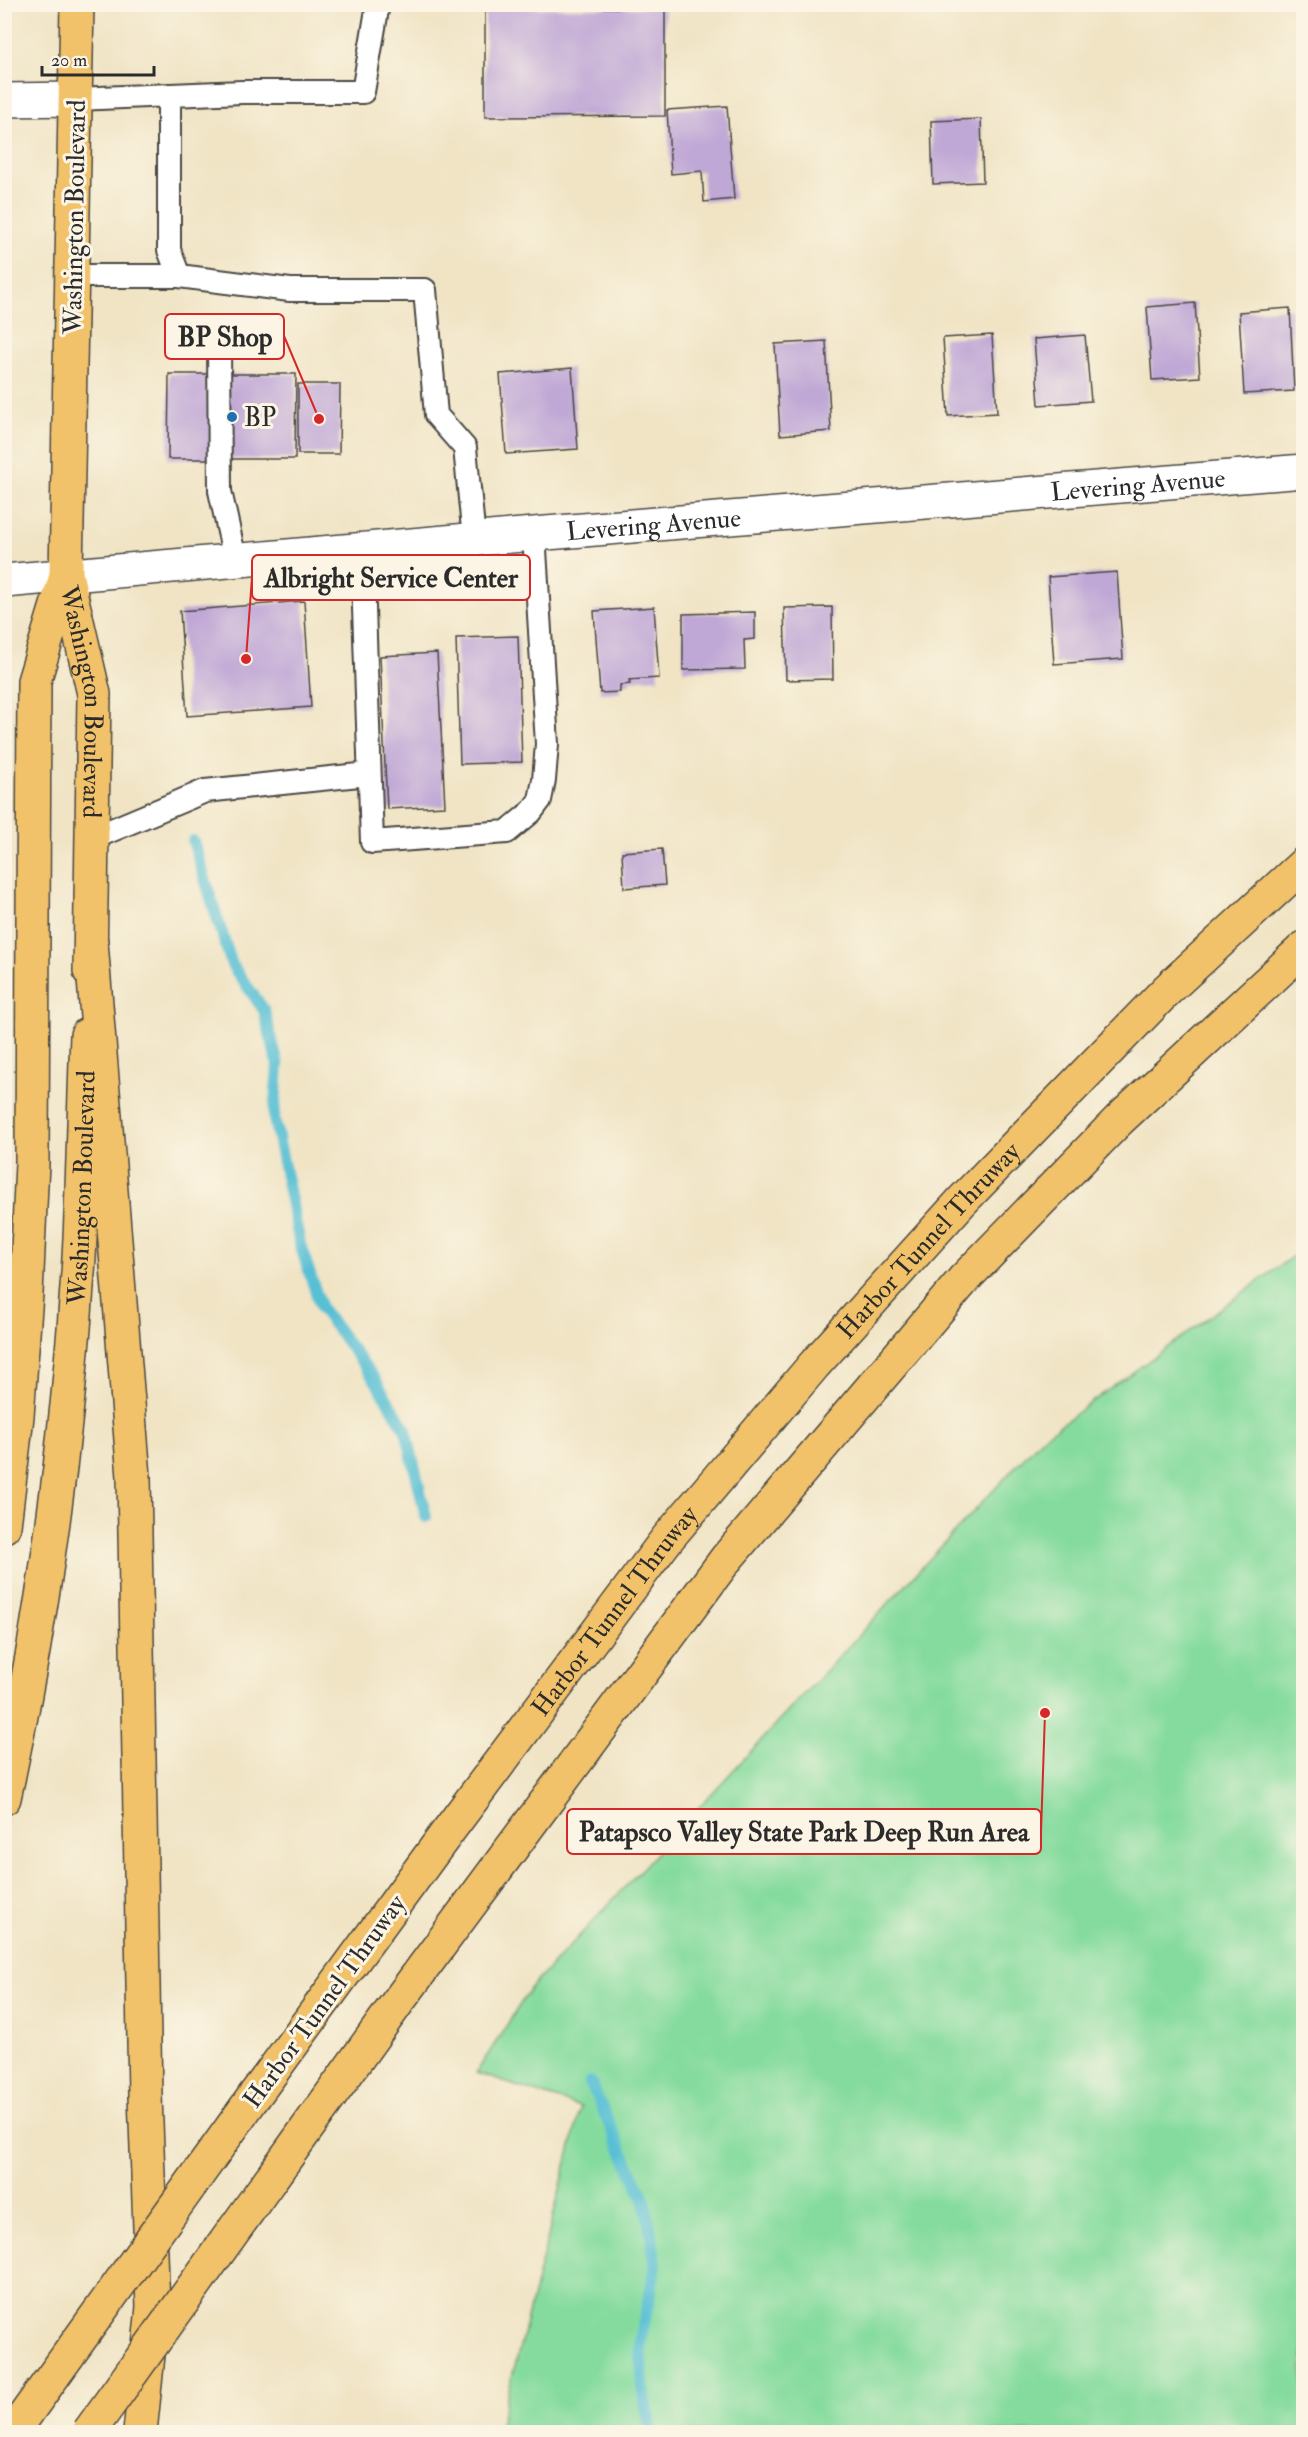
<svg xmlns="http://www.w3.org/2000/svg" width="1308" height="2437" font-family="'IM FELL Double Pica',serif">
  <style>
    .green { fill: #85db9e; stroke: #588364; stroke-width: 1.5 }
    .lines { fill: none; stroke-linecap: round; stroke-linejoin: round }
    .stream { stroke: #58c0d4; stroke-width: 12 }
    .building { fill: #c0a8d6 }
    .service-casing { stroke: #494742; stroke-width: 26 }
    .minor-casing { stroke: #494742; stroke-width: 36 }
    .tertiary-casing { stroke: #494742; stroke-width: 36 }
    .primary-casing { stroke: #494742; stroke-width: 36 }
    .motorway-casing { stroke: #494742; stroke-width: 36 }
    .service { stroke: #fff; stroke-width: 22 }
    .minor { stroke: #fff; stroke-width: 33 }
    .tertiary { stroke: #fff; stroke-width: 33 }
    .primary { stroke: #f2c26a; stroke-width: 33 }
    .motorway { stroke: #f2c26a; stroke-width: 33 }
    .motorway-bridge-casing { stroke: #494742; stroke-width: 36; stroke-linecap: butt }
    .motorway-bridge { stroke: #f2c26a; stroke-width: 33 }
    .poi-dot { fill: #1f6fb2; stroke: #fcf5e5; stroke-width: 2 }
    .labels { text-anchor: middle; stroke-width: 6; stroke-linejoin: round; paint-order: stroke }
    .street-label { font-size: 26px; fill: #2b2b2b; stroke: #fcf5e5 }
    .poi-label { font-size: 26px; fill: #2b2b2b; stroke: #fcf5e5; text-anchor: start }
    .leader { fill: none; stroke: #d62828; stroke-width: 2 }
    .callout-dot { fill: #d62828; stroke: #fcf5e5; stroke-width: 2 }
    .callout { fill: #fcf5e5; stroke: #d62828; stroke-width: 2 }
    .callout-label { font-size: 27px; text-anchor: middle; font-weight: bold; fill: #2b2b2b }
  </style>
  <rect width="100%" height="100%" fill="#fcf5e5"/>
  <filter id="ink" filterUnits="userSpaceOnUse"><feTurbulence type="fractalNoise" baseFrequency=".0167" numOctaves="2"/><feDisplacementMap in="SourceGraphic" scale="12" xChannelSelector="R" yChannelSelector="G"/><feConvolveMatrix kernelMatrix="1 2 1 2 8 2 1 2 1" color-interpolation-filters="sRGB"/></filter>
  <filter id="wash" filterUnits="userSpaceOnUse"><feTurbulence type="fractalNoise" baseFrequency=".008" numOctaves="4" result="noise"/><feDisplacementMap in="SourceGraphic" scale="24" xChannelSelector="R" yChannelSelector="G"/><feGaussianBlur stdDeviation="1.35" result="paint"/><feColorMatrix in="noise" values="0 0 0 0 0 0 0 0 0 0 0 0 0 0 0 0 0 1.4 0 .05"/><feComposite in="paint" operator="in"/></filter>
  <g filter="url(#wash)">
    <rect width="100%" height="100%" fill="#f0e4c5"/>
    <path class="green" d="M1303,1249V2432H498L581,2107L476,2073L530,1989L1042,1438Z"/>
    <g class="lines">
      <path class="stream" d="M193,841L232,965L264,1010L278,1065L274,1118L300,1244L321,1308L374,1378L406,1430L426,1517
        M590,2082L645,2201L656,2264L640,2343L644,2398L652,2432"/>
    </g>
    <g id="blocks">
      <path class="building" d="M485,8H665V116L485,117Z
        M727,106L734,199L704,202L702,171L671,174L667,110Z
        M981,119L983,182L933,184L931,121Z
        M1195,303L1200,377L1152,380L1147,307Z
        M1290,308L1294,391L1244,394L1239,312Z
        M992,335L997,413L948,416L943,338Z
        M1085,335L1091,401L1039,405L1034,339Z
        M826,341L831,431L780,435L775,344Z
        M572,368L578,449L506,454L500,374Z
        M169,374H296L295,459H168Z
        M298,384H340L339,454H298Z
        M1117,572L1123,659L1054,664L1048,577Z
        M304,601L311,707L187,716L180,611Z
        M654,607L659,678L629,680L630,684L620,685V692L600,693L594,611Z
        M832,607L833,679L786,680L784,608Z
        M755,612V639L744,640L745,669L683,670V614Z
        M518,636L522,762L460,764L456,638Z
        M437,653L445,806L387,809L380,656Z
        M662,849L665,885L624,888L622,852Z"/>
    </g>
  </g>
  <g filter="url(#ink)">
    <use href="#blocks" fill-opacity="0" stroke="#494742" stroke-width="1.5"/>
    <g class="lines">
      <defs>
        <path id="service" d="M169,95V250L179,276
          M76,99L242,92H363L378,4
          M72,276H179L290,290H425L436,415L465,448L474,539
          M219,342L220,491L235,559
          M362,549L372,842L507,832L531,812L540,800L544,780L547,744L534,534
          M93,838L205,791L369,774"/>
        <path id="minor" d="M4,100L76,99"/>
        <g id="tertiary">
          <path id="s1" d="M4,581L534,534L1304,471"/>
        </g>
        <g id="primary">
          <path id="s2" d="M77,4L66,574L94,694L90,971"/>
          <path d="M4,1526L17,1416L26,1294L32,1163L34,681L66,576"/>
          <path id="s3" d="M4,1798C43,1621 68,1439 79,1258C83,1184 84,1109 87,1035"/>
        </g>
        <g id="motorway">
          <path d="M91,942L134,1477L145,2096L153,2307L140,2432"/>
          <path id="s4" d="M255,2095L449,1830L667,1539L814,1365L962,1201L1167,990L1304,864"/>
          <path d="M270,2180L397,2003L726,1559L965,1278L1119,1120L1304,948"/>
        </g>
      </defs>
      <use href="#service" class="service-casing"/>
      <use href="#minor" class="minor-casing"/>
      <use href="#tertiary" class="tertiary-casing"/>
      <use href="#primary" class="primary-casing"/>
      <use href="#motorway" class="motorway-casing"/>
      <use href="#service" class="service"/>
      <use href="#minor" class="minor"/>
      <use href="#tertiary" class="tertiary"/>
      <use href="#primary" class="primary"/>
      <use href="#motorway" class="motorway"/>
      <defs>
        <path id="motorway-bridge" d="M13,2432L255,2095
          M89,2432L270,2180"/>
      </defs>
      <use href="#motorway-bridge" class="motorway-bridge-casing"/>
      <use href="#motorway-bridge" class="motorway-bridge"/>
    </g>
  </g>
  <circle class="poi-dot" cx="232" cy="417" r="6"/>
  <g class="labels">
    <g class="street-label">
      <text transform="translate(74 217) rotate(-89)" y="9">Washington Boulevard</text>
      <text dy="9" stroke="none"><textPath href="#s1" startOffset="1138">Levering Avenue</textPath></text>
      <text dy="9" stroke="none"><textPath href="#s1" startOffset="652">Levering Avenue</textPath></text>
      <text dy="9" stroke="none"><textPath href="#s2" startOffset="700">Washington Boulevard</textPath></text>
      <text dy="9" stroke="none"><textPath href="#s3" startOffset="616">Washington Boulevard</textPath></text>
      <text dy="9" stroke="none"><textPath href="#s4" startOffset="1089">Harbor Tunnel Thruway</textPath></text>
      <text dy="9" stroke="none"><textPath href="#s4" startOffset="603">Harbor Tunnel Thruway</textPath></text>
      <text transform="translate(324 2001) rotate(-54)" y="9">Harbor Tunnel Thruway</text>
    </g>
    <g class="poi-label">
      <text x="244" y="426">BP</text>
    </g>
  </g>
  <path class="leader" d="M319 419L284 336M246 659L252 577M1045 1713L1041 1832"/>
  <g class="callout-dot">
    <circle cx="319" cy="419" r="6"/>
    <circle cx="246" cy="659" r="6"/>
    <circle cx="1045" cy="1713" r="6"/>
  </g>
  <g class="callout">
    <rect x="165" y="314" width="119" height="45" rx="6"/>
    <rect x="252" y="555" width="278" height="45" rx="6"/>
    <rect x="567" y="1809" width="474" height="45" rx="6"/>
  </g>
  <g class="callout-label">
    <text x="225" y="346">BP Shop</text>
    <text x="391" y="587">Albright Service Center</text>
    <text x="804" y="1841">Patapsco Valley State Park Deep Run Area</text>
  </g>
  <rect width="1308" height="2437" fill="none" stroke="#fcf5e5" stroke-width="24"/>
  <path d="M42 66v9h112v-9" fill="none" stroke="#2b2b2b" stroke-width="3"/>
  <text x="51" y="66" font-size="18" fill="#2b2b2b" stroke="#fcf5e5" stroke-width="4.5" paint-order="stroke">20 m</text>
</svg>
